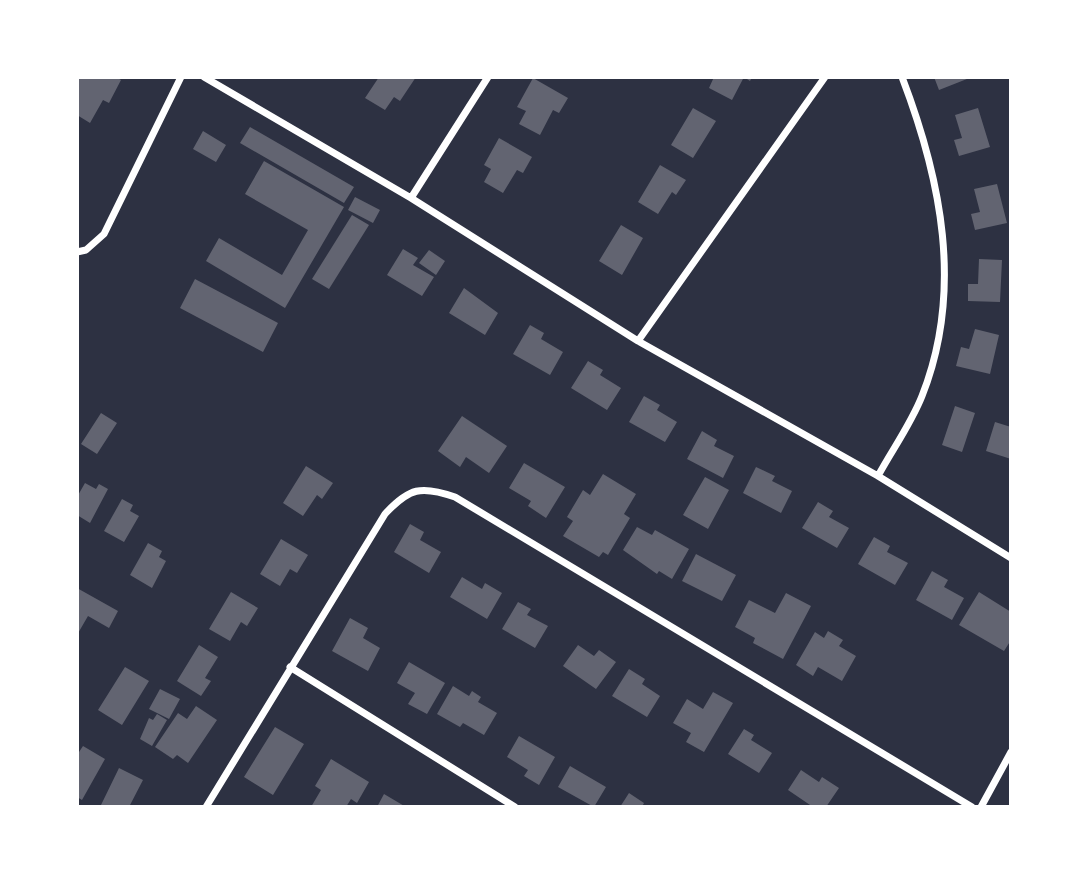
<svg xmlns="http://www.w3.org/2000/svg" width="1088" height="884" font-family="Roboto,sans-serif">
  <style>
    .building { fill: #626471 }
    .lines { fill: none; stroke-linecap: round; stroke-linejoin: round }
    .minor { stroke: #fff; stroke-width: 7 }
  </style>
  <rect width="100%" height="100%" fill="#2d3142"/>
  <path class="building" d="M77,77H116L121,80L109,103L103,100L90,123L77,115Z
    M379,77H416L400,101L394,97L385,110L365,98Z
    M714,77H752L750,81L744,77L732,100L709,88Z
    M934,77H972L939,90Z
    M533,78L568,98L559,113L553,110L540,135L519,124L526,111L517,107Z
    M693,108L716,121L693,158L671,145Z
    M978,108L990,147L959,156L954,140L962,138L955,115Z
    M250,127L354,187L344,203L240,143Z
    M203,131L226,145L216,162L193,149Z
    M499,138L532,157L523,173L517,170L503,193L484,182L491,169L484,165Z
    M264,161L344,207L285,308L206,261L219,238L282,275L308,230L245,194Z
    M660,165L686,180L676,195L672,192L658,214L638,202Z
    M997,184L1007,223L975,230L971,214L980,212L974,189Z
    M355,197L380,210L373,223L348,210Z
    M352,215L369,225L329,289L312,279Z
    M621,225L643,238L622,275L599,261Z
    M403,249L418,258L413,265L434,277L422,296L387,275Z
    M429,250L445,261L436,275L419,263Z
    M979,259L1002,260L1000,302L968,301V284H978Z
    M195,279L278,323L263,352L180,308Z
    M464,288L498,313L485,335L449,313Z
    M530,325L544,333L541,339L563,352L550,375L513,354Z
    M975,329L999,335L990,374L956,366L961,347L969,349Z
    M588,361L603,370L600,375L621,388L607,410L571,388Z
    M644,396L660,405L657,410L677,422L665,442L629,422Z
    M955,406L975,413L962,452L942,445Z
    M101,413L117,423L97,454L81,444Z
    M462,416L507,446L489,473L466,457L460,467L438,451Z
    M995,422L1011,427V459L986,451Z
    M702,431L717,440L714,446L734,456L723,478L687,459Z
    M524,463L565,487L546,518L528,506L531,501L509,488Z
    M306,466L333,483L322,499L317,495L303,516L283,503Z
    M756,467L775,476L772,481L792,491L781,513L743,493Z
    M603,474L636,494L624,514L630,518L608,555L603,552L599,557L563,536L573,521L567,517L583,490L590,495Z
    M705,477L729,490L708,529L683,515Z
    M85,483L96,489L99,484L108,489L90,523L77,515V497Z
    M122,499L133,505L130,511L139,516L124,542L104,531Z
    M818,502L833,511L829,517L849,528L837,548L802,528Z
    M410,524L424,532L420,540L441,552L429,573L394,552Z
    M637,527L652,535L655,530L689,549L672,579L659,571L657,574L623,550Z
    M874,537L890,546L887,552L908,563L895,585L858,564Z
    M281,539L308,555L297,573L290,569L280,586L260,574Z
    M148,543L162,551L159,557L166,561L152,588L130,575Z
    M696,554L736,575L722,601L682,581Z
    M932,571L948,580L944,587L964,598L952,620L916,600Z
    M462,577L482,589L485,583L502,593L487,619L450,597Z
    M77,588L118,611L109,628L88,616L77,635Z
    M231,592L258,608L247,626L241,622L230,641L209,629Z
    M979,592L1011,612V640L1004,651L959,625Z
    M786,593L811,606L783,659L753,643L755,638L735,627L749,600L775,613Z
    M518,602L531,609L527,615L548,626L535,648L502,629Z
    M350,618L368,628L363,638L380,648L368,671L332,651Z
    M828,631L843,640L839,646L856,656L842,681L818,667L813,676L796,665L815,632L824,638Z
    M199,645L218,657L205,678L211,681L201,696L177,681Z
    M578,645L594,656L599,650L616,662L596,689L563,666Z
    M409,662L445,683L427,714L408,704L415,693L397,683Z
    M125,667L149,681L122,725L98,710Z
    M629,669L645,679L642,684L660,696L647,717L612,696Z
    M453,686L469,696L472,691L481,697L478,702L497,713L484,735L463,723L460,727L437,714Z
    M160,689L180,699L169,719L149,709Z
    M713,692L733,703L704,752L686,742L691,733L673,723L687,699L703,709Z
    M196,706L217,720L188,763L177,755L173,759L155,747L178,713L187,719Z
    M157,714L167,720L152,746L140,739L149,718L153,720Z
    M275,727L304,744L273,795L244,777Z
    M744,729L754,735L751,740L772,753L759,773L728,754Z
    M519,736L555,757L539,785L524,776L528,770L507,757Z
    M83,746L105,759L82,800L77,797V755Z
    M331,759L369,782L357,803L351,799L346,807H311L321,790L315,786Z
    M570,766L606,787L594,807L558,787Z
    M119,768L143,780L129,807H104L101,805Z
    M801,770L819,782L822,777L839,788L826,807H813L788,790Z
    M629,793L644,803L642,807H620Z
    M384,794L406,807H377Z"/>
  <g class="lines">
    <path class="minor" d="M204,77L411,198L638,341L878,476L1011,558
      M411,198L488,77
      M77,252L86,250L104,234L181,77
      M638,341L825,77
      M878,476C892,450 911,424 922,396C964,290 941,179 902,77
      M290,667L515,807
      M206,807L385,514C409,488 421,485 455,497L972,807
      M981,807L1011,752"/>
  </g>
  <rect width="1088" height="884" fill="none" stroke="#ffffff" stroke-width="158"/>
</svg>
